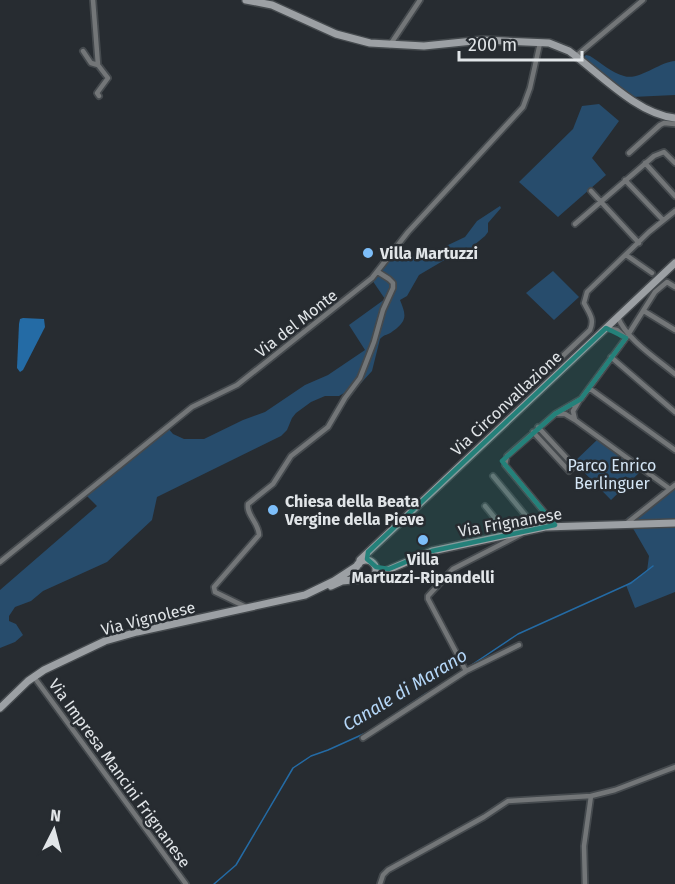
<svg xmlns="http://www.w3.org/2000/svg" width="675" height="884" font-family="'Fira Sans',sans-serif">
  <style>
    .green { fill: #274c6c }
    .water { fill: #246ba5 }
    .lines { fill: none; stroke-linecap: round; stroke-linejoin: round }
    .stream { stroke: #246ba5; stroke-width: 1.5 }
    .street-casing { stroke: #454a4e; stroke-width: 8 }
    .secondary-casing { stroke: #454a4e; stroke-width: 10 }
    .street { stroke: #737678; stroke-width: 4.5 }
    .secondary { stroke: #9ca0a4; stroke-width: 7 }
    .marked { fill: #24817a; fill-opacity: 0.2; stroke: #24817a; stroke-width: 4.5; stroke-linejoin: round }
    .poi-dot { fill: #7dbef9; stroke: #272c31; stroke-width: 2 }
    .labels { text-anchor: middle; stroke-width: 5; stroke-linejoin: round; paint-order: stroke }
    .poi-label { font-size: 16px; font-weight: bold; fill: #e1e5e8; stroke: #272c31; text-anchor: start }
    .street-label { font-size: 16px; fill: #e1e5e8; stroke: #272c31 }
    .park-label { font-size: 16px; fill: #d4e6f6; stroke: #272c31 }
    .water-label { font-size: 18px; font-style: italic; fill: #b4d6f7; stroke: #272c31 }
  </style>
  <rect width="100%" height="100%" fill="#272c31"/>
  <path class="green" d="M586,55L590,56C600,62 612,73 624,76C639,81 659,62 675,61V95L632,97L582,59Z
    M599,104L619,121L592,158L606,175L558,217L519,182L573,129L582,106Z
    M500,206L501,208L488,223V232L485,236L473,246L469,255L465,257L453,255L419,275L407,296L400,300C405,313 409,320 393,331C389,335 384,334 380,339L372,371L361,383L339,396H325L311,402L296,413L292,418L287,430L281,436L157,497L152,520L107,562L43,591L31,601L15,607L9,616V621L16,624L23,635L15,642L0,648V590L97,506L84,493L168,428L173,434L184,439H204L243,420L265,412L305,385L328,375L365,350L349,325L385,299L370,277L394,247L420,259H427L446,246L465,237L477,221Z
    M553,271L579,297L554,320L526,293Z
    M598,439L641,471L611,500L574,462Z
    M675,482V592L635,608L626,585L647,571L649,556L627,518Z"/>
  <path class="water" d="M23,318L44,319L45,327L23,370L20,372L17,368L19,324L20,319Z"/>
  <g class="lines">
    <path class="stream" d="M467,668L518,634L631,583L653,566
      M214,884L236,865L293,768L311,756L328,750L368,732L427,693"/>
    <defs>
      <path id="street" d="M93,0L98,65
        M390,45L420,0
        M83,51L91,63L98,65L108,78L97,93L99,96
        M576,56L643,0
        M629,153L660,125L664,123L675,124
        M645,163L675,196
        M625,180L663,220
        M591,191L639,243
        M575,224L654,156L664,152L675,163
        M626,255L652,273
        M644,311L675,330
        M618,317C625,338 657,359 675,374
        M606,328L617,330L626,338
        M611,357L675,412
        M548,370L590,330C595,319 589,313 584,303L587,292L649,232L675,211
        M589,388L675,450
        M558,414H565L575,420L670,489
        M575,420L573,411L579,401
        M533,432L569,471L574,466L538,427
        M493,476L536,528
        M485,506L508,534
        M627,523L675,485
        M555,525L505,465L507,456L555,414L581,399L626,338L655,292L667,282L675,287
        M0,562L192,407L237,385L372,278L408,232L523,107L530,88L540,43
        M248,608L215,592L214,587L259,535C259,523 246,515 248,504L273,484L291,456L328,427L345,398L360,378L374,342L383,310L393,288V283L389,279L378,272
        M466,671L428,599V596L453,569L521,534
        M34,677L186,884
        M363,738L466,671L519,645
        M380,884L383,875L388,870L484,817L508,801L591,796
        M585,884L584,846L591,796L615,790L675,767"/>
      <path id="secondary" d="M246,0L272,5L336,34L370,43L424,46L483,40L549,43L569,51C599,73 637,114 675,118
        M356 570a10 10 0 1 1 20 0a10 10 0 1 1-20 0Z
        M359,564L360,560L675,263
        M374,576L432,551L545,527L675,523
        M331,586L342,581L363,579
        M0,708L28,681L44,670L105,641L137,632L305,595L334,581L357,566"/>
    </defs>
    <use href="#street" class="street-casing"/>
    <use href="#secondary" class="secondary-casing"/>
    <use href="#street" class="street"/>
    <use href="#secondary" class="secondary"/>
  </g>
  <path class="marked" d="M606,328L626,338L581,399L555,414L502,461L555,525L432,551L389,569L376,567L367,559L368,552Z"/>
  <g class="poi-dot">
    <circle cx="368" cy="253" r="6"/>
    <circle cx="273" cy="510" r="6"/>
    <circle cx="423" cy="540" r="6"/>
  </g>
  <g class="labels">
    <g class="poi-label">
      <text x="380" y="259">Villa Martuzzi</text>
      <text x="285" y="507">Chiesa della Beata<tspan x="285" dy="18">Vergine della Pieve</tspan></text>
      <text x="423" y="565" text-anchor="middle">Villa<tspan x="423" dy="18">Martuzzi-Ripandelli</tspan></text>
    </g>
    <g class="street-label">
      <text transform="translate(296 323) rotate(-38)" y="6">Via del Monte</text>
      <text transform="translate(506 403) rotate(-43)" y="6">Via Circonvallazione</text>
      <text transform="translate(510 522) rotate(-10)" y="6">Via Frignanese</text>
      <text transform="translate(148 618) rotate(-14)" y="6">Via Vignolese</text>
      <text transform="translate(120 773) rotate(54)" y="6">Via Impresa Mancini Frignanese</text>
    </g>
    <g class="park-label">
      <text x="612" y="471">Parco Enrico<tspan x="612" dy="18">Berlinguer</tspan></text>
    </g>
    <g class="water-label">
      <text transform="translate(405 690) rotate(-31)" y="6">Canale di Marano</text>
    </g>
  </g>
  <g transform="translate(54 830) rotate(6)" stroke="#272c31" stroke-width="4.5" paint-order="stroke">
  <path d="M0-4.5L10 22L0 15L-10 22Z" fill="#e1e5e8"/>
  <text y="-9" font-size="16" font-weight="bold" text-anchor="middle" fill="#e1e5e8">N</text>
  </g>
  <path d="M459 51v9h123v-9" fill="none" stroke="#e1e5e8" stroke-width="3"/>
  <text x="468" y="51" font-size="18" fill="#e1e5e8" stroke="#272c31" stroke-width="4.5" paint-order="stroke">200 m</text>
</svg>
